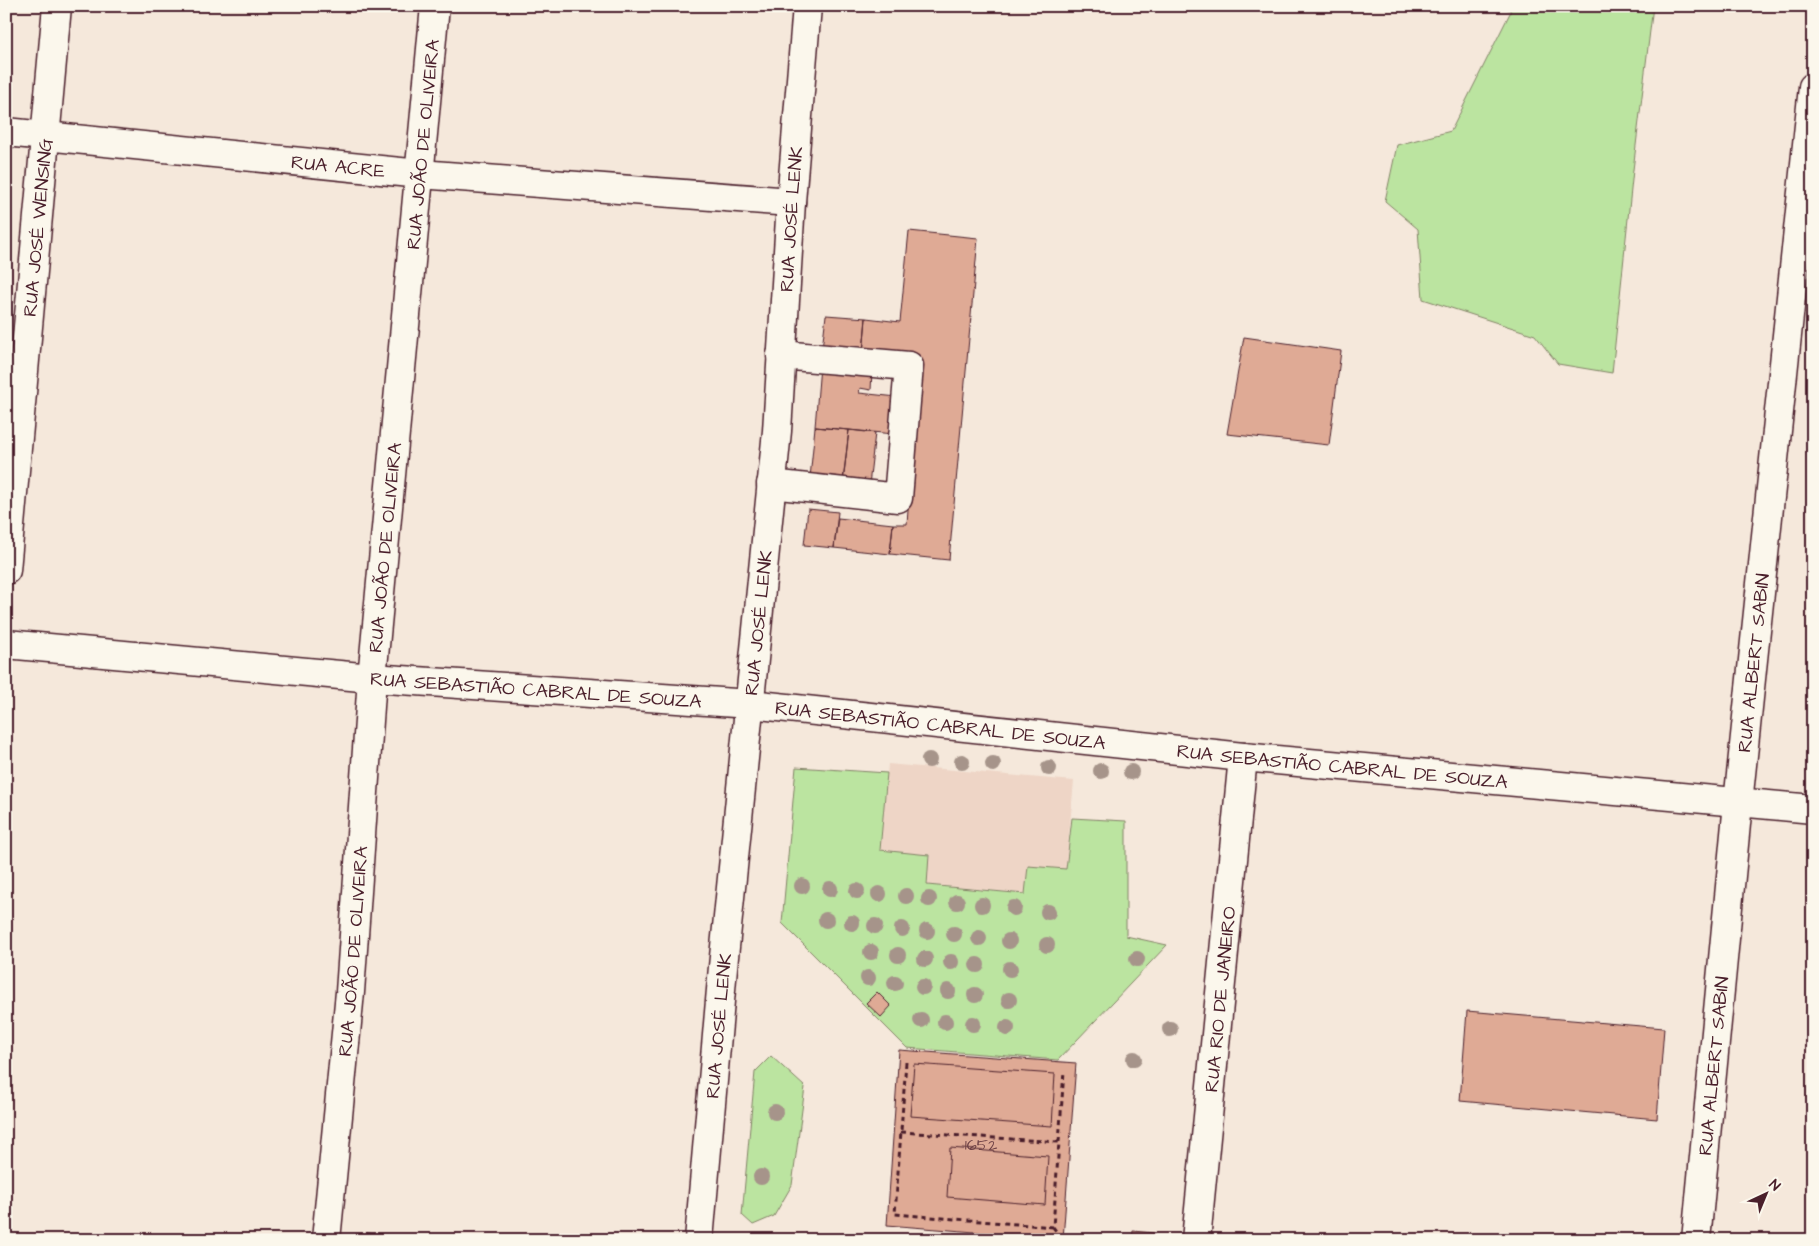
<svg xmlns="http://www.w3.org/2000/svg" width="1819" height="1246" font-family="'Architects Daughter',sans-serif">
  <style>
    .built { fill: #eed5c6 }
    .green { fill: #bbe4a0; stroke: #828266 }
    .building { fill: #dfaa95; stroke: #4a1f2b }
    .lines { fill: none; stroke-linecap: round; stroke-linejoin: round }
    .minor-casing { stroke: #4a1f2b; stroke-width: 31 }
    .path { stroke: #4a1f2b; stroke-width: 3; stroke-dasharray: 5 4; stroke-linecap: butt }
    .minor { stroke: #fbf7ec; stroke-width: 28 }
    .tree { fill: #a6948a }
    .labels { text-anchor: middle; stroke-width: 5; stroke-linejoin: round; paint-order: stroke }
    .number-label { font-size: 16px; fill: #6f4246 }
    .street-label { font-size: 19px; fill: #4a1f2b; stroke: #fbf7ec }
  </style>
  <rect width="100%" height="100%" fill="#f5e8db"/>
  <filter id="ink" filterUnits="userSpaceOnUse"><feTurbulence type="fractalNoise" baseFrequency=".02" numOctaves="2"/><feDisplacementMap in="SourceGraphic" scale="10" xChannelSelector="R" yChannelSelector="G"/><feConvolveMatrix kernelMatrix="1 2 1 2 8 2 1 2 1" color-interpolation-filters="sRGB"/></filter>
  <g filter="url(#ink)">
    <path class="built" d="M888,764L1074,781L1066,869L1026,894L927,885L880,850Z"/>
    <path class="green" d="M1502,6H1653L1633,170L1612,373L1558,364L1535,335L1423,299L1418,229L1385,201L1397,145L1451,131L1511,11Z
      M796,767L887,773L880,850L929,855L927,885L1025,894L1028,866L1066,869L1072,818L1126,821V936L1167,945L1058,1060L907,1048L782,923Z
      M771,1056L805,1087L792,1185L774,1216L753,1225L742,1215L755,1072Z"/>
    <path class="building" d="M909,231L978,238L949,560L890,554L893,524H907L919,359L863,353L866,318L900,322Z
      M826,315L866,318L863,353L822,349Z
      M1244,337L1341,351L1329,445L1227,434Z
      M820,366L872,371L871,390L860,388L859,393L897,397L894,434L815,427Z
      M815,427L849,430L843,482L810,478Z
      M849,430L875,433L869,485L843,482Z
      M808,509L838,512L834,548L804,545Z
      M838,518L893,524L890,554L834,548Z
      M877,992L891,1006L881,1017L866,1003Z
      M1467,1011L1664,1028L1657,1119L1460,1101Z
      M899,1050L1076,1063L1063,1239L887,1225Z
      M914,1064L1055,1074L1052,1126L910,1116Z
      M950,1148L1048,1156L1045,1205L947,1197Z
      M1133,1231L1154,1233L1153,1240H1132Z
      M366,1233L410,1237L409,1240H366Z"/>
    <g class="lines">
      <defs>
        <g id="minor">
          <path id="s1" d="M6,132L420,174L791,202"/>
          <path d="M771,484L898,498L909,366L781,355"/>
          <path id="s2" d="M6,570L57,6"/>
          <path id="s3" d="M6,644L372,678L750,704L1243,757L1813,809"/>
          <path id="s4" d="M326,1240L350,992L372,678L435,6"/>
          <path id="s5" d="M699,1240L723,967L777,431L791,202L807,6"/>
          <path id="s6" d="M1196,1240L1243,757"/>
          <path id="s7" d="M1696,1240L1738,803L1813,87"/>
        </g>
      </defs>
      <use href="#minor" class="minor-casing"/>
      <path class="path" d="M906,1062L895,1214L1053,1227
        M901,1132L1059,1142L1053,1227L1063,1240
        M1059,1142L1064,1071"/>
      <use href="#minor" class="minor"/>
    </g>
    <g class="tree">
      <circle cx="929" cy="760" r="8"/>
      <circle cx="962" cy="762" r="8"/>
      <circle cx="993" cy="764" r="8"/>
      <circle cx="1049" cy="768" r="8"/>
      <circle cx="1101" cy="771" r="8"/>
      <circle cx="1131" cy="772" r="8"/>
      <circle cx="802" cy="886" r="8"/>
      <circle cx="830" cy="889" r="8"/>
      <circle cx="857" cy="891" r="8"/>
      <circle cx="879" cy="894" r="8"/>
      <circle cx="906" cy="896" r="8"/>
      <circle cx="929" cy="899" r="8"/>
      <circle cx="957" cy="902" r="8"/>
      <circle cx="982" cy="905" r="8"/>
      <circle cx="1014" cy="908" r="8"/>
      <circle cx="1048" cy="912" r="8"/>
      <circle cx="826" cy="920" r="8"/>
      <circle cx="852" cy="923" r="8"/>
      <circle cx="875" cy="926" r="8"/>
      <circle cx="902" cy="929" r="8"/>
      <circle cx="927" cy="931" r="8"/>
      <circle cx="954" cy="934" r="8"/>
      <circle cx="979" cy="938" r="8"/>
      <circle cx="1009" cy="941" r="8"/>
      <circle cx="1047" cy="945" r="8"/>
      <circle cx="871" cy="952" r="8"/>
      <circle cx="898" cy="955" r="8"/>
      <circle cx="925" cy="959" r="8"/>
      <circle cx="1137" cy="959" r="8"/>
      <circle cx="951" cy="962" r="8"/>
      <circle cx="977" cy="965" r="8"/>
      <circle cx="1010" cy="969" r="8"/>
      <circle cx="868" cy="978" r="8"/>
      <circle cx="895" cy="983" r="8"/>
      <circle cx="923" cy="987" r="8"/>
      <circle cx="948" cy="991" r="8"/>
      <circle cx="975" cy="995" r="8"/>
      <circle cx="1009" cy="1000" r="8"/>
      <circle cx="921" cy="1020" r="8"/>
      <circle cx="945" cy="1022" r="8"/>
      <circle cx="973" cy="1024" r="8"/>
      <circle cx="1007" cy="1028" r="8"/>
      <circle cx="1170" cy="1029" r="8"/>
      <circle cx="1134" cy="1059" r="8"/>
      <circle cx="775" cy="1112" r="8"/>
      <circle cx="761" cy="1177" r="8"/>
    </g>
  </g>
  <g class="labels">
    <g class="number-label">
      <text x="981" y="1150">1652</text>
    </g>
    <g class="street-label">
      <text dy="7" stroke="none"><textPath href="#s4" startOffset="1100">RUA JOÃO DE OLIVEIRA</textPath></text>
      <text dy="7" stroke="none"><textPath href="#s1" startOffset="334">RUA ACRE</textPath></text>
      <text dy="7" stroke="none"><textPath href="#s5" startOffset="1025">RUA JOSÉ LENK</textPath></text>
      <text dy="7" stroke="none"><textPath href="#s2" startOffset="344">RUA JOSÉ WENSING</textPath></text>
      <text dy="7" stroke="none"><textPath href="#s4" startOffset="695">RUA JOÃO DE OLIVEIRA</textPath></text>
      <text dy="7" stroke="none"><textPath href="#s5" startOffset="620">RUA JOSÉ LENK</textPath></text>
      <text dy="7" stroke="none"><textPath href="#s7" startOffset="580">RUA ALBERT SABIN</textPath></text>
      <text dy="7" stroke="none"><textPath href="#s3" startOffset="532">RUA SEBASTIÃO CABRAL DE SOUZA</textPath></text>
      <text dy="7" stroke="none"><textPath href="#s3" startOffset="938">RUA SEBASTIÃO CABRAL DE SOUZA</textPath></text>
      <text dy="7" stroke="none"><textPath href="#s3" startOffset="1342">RUA SEBASTIÃO CABRAL DE SOUZA</textPath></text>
      <text dy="7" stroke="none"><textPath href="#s4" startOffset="290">RUA JOÃO DE OLIVEIRA</textPath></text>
      <text dy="7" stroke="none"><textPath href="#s6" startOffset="242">RUA RIO DE JANEIRO</textPath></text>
      <text dy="7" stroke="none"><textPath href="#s5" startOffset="215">RUA JOSÉ LENK</textPath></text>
      <text dy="7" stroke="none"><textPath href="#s7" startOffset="175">RUA ALBERT SABIN</textPath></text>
    </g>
  </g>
  <rect width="1819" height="1246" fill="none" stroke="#fbf7ec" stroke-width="25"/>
  <rect x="12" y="12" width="1794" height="1221" fill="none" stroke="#4a1f2b" stroke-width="2" filter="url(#ink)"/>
  <g transform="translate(1766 1194) rotate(44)" stroke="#fbf7ec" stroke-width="4" paint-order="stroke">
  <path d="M0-4L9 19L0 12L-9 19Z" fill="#4a1f2b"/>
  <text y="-8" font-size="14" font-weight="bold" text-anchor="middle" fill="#4a1f2b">N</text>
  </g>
</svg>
